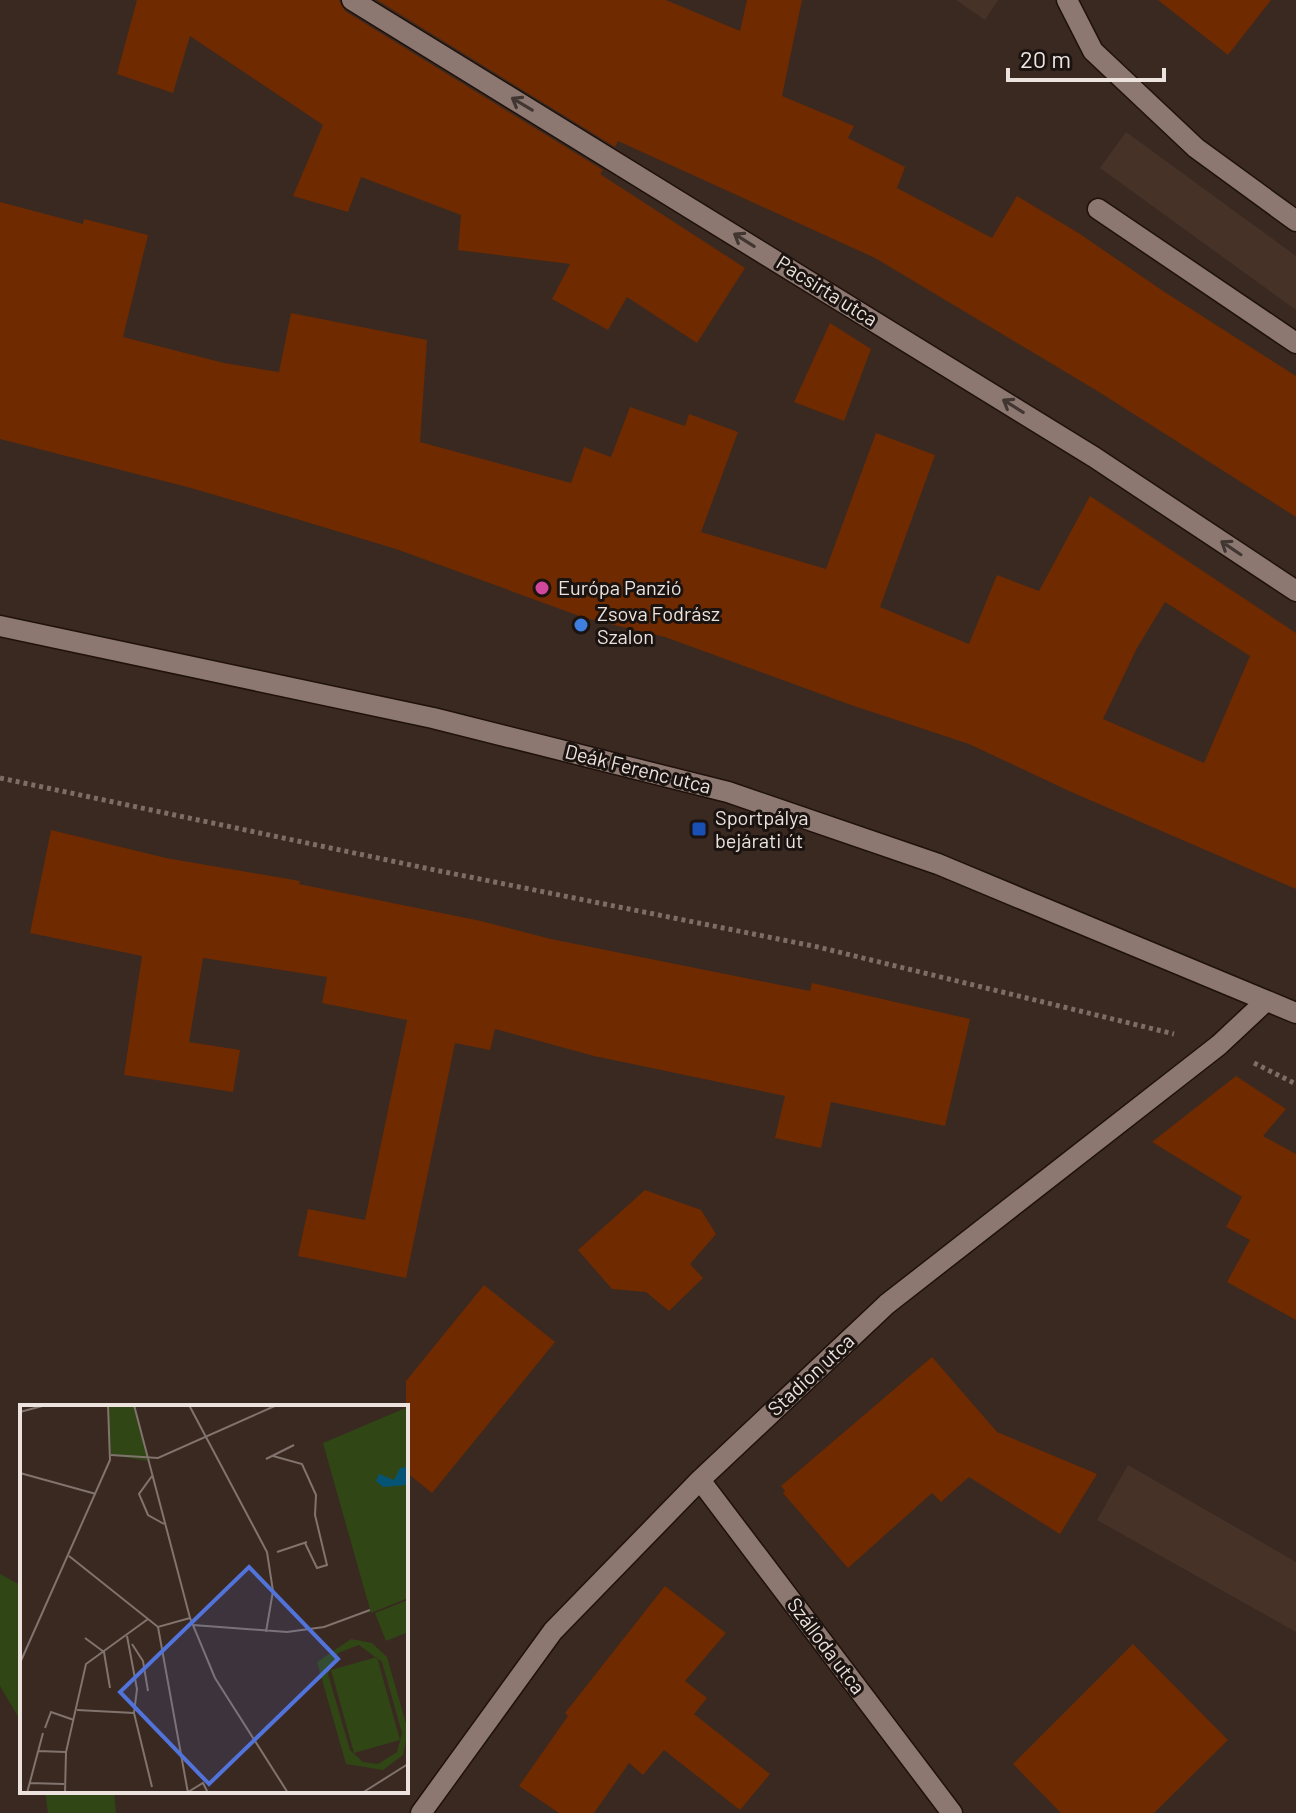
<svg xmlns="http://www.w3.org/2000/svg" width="1296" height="1813" font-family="Barlow,sans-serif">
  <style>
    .built { fill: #473228 }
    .green { fill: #304615 }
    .building { fill: #6f2a00; fill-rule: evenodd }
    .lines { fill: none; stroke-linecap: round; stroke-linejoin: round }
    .service-casing { stroke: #1f110b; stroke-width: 23 }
    .minor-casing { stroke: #1f110b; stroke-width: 23 }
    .tertiary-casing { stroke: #1f110b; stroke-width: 23 }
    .path { stroke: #7c6e67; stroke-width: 5; stroke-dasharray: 4 4; stroke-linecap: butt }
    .service { stroke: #8c7870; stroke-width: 20 }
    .minor { stroke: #8c7870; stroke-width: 20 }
    .tertiary { stroke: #8c7870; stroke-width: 20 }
    .oneway { stroke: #423632 }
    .hotel-dot { fill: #d1479c; stroke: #1a1310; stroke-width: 3 }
    .shop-dot { fill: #3f7fe0; stroke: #1a1310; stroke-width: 3 }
    .transit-dot { fill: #1a4fb4; stroke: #1a1310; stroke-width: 3 }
    .labels { text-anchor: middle; stroke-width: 6; stroke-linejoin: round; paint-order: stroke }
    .street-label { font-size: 20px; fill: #ede3de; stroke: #1a1310 }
    .poi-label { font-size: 20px; fill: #ede3de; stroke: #1a1310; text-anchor: start }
    .inset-road { fill: none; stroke: #81736d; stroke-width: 2 }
    .view { fill: #5173da; fill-opacity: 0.15; stroke: #5173da; stroke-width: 4 }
    .inset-edge { fill: none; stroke: #ede3de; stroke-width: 4 }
  </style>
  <rect width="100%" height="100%" fill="#392921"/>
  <path class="built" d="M956,0H998L985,20Z
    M1126,132L1296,256V310L1100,168Z
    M1128,1465L1296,1562V1632L1097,1520Z"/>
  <path class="green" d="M0,1574L22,1586V1723L0,1686Z
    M45,1791H114L116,1813H48Z"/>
  <path class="building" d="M137,0H339L345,11L603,170L600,174L745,268L697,343L627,297L608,330L552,299L570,264L458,250L461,215L361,177L348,212L293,196L323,125L190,36L173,93L117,74Z
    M377,0H666L740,31L747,0H802L782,96L854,126L848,138L905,167L897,188L992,238L1017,196L1080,234L1163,291L1296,376V517L1099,392L875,258L618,141L615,147Z
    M1158,0H1271L1228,55Z
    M0,202L83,224L84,219L148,235L123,337L224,363L279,372L291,313L427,340L420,442L571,483L584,447L611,457L630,407L685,426L689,414L738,432L701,532L826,569L876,433L935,455L880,607L969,644L997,575L1039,591L1090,496L1296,633V889L1069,791L969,744L851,705L665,637L585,618L396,549L290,517L191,488L0,439ZM1165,602L1250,656L1204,763L1103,719L1137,648Z
    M830,323L871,349L844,421L794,402Z
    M51,830L166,858L300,881L299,884L481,921L551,939L810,991L812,983L970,1019L945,1126L831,1102L821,1148L775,1138L785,1096L594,1056L495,1029L490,1050L455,1043L406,1278L298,1256L308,1209L365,1220L407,1020L322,1003L327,977L203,958L189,1042L240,1050L233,1092L124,1075L142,956L30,933Z
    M1236,1076L1286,1109L1263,1136L1296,1154V1320L1227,1282L1250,1240L1226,1227L1242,1197L1152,1142Z
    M645,1190L701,1210L716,1234L690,1264L703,1278L669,1311L646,1292L612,1289L578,1250Z
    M484,1285L555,1342L432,1493L406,1472V1381Z
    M932,1357L997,1432L1097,1474L1060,1534L969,1477L941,1502L932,1493L848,1568L783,1493L785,1491L781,1486Z
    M665,1586L726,1633L685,1681L707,1698L694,1714L770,1774L740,1810L664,1750L643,1775L629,1763L594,1813H559L519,1786L568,1716L565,1713Z
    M1133,1644L1228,1740L1154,1813H1061L1013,1764Z"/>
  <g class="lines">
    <defs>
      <path id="service" d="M1067,0L1093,51L1196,148L1296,221
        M1098,209L1296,343"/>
      <path id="minor" d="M352,0L1094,457L1296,591
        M700,1480L952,1813
        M421,1813L553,1631L700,1480L887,1304L1219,1045L1266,1001"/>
      <path id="tertiary" d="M0,626L433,718L728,792L938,864L1296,1013"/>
    </defs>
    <use href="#service" class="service-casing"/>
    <use href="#minor" class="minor-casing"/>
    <use href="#tertiary" class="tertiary-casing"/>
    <path class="path" d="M0,778L425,868L818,947L1174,1034
      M1254,1063L1296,1084"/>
    <use href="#service" class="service"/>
    <use href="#minor" class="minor"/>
    <use href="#tertiary" class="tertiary"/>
  </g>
  <defs><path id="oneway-shaft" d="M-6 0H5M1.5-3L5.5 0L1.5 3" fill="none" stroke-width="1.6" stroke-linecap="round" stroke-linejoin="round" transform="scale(2)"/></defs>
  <g class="oneway">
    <use href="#oneway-shaft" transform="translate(522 104) rotate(-149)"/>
    <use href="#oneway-shaft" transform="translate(744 240) rotate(-148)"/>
    <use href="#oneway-shaft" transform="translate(1013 406) rotate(-148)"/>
    <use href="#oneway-shaft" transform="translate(1231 548) rotate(-146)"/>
  </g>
  <circle class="hotel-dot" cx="542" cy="588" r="8"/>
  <circle class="shop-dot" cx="581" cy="625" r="8"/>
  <rect class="transit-dot" x="691" y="821" width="16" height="16" rx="4"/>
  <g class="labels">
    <g class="street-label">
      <text transform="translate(827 291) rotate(32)" y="7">Pacsirta utca</text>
      <text transform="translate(638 769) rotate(14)" y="7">Deák Ferenc utca</text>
      <text transform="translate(811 1375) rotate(-43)" y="7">Stadion utca</text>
      <text transform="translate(826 1646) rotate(53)" y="7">Szálloda utca</text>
    </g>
    <g class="poi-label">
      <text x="558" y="595">Európa Panzió</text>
      <text x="597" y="621">Zsova Fodrász<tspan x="597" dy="23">Szalon</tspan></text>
      <text x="715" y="825">Sportpálya<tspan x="715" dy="23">bejárati út</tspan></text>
    </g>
  </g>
  <g transform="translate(20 1405)">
    <rect width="388" height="388" fill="#392921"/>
    <path d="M88,0H114L128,56L91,50ZM388,2V193L351,208L303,38ZM388,195V227L366,236L355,208ZM331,234L352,238L367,252L388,326L383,350L363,365L326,359L297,257ZM339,240L362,257L382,328L377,347L358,359L343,357L330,345L308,269L318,248ZM357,252L380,335L334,348L311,265Z" fill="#304615" fill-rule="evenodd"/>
    <path d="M388,62L386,80L363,82L356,76L359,69L374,75L380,63Z" fill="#055476"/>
    <path class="inset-road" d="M114,0L170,213L195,273L268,388M169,0L247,147L253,186L246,227M0,7L26,0M91,50L138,53L257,0M253,51L282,59L296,90L295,110L307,160L297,163L285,138M246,54L274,40M0,68L76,89M132,71L119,89L128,110L144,119M257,147L287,137M49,151L138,222L170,213M173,220L267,227L304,222L350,205M138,222L168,388M107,231L117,284L114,308M65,233L84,247L90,283M112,239L123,256L128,286M0,258L90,55L88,0M57,305L114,308L132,382M25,323L31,307L54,315M18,346L46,347M9,378L44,379M168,387L183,378L188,388M7,388L23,328M45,388L46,347L66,259L128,214M342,388L388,359"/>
    <path class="view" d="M229,162L318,254L189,379L100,287Z"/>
    <rect width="388" height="388" class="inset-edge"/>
  </g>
  <path d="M1008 68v12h156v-12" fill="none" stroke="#ede3de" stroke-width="4"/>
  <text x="1020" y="68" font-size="24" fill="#ede3de" stroke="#1a1310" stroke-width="6" paint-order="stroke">20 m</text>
</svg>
